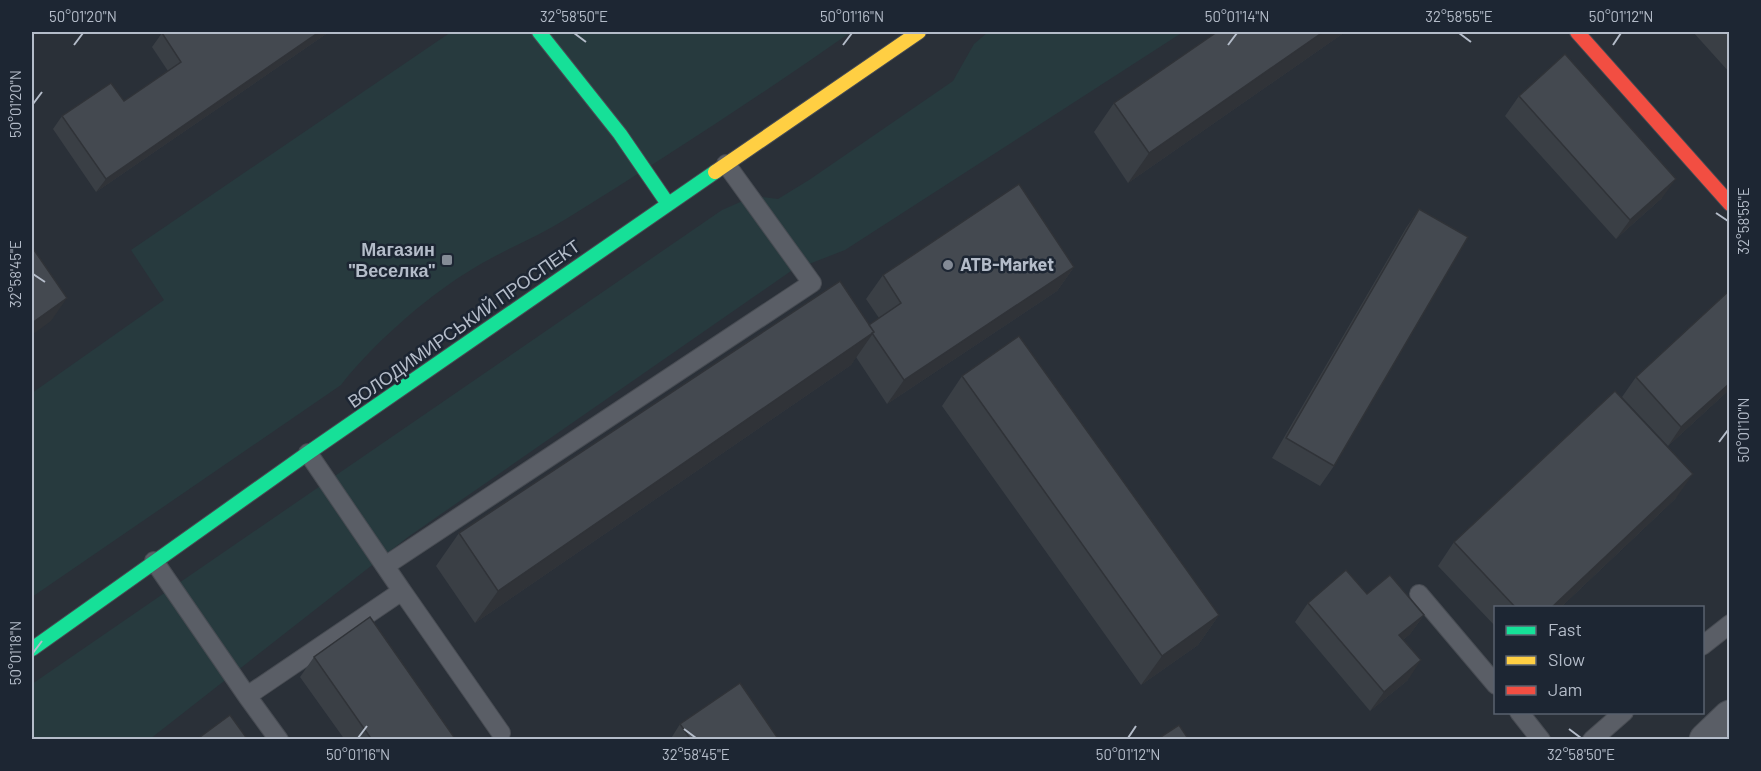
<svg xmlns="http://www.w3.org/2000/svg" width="1761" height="771" font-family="Barlow,sans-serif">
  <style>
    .green { fill: #273a3e }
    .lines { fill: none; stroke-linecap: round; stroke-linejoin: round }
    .lane-casing { stroke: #484c53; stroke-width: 20 }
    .street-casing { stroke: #484c53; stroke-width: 35 }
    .fast-casing { stroke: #484c53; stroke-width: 16 }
    .slow-casing { stroke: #484c53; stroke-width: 16 }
    .jam-casing { stroke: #484c53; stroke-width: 16 }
    .lane { stroke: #5a5e66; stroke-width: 18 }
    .street { stroke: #5a5e66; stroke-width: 33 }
    .fast { stroke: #16e098; stroke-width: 14 }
    .slow { stroke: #ffcf43; stroke-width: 14 }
    .jam { stroke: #f24e42; stroke-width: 14 }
    .wall { fill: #3a3f45 }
    .shaded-wall { fill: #303338 }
    .building { fill: #444950; stroke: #303338; stroke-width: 1.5 }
    .ticks { fill: none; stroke: #b4bcc9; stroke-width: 2 }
    .poi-dot { fill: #848b96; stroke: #1d2633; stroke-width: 2 }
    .labels { text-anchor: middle; stroke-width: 5; stroke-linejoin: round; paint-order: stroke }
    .poi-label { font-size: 18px; font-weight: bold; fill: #b4bcc9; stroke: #1d2633; text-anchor: end }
    .street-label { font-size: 18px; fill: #b4bcc9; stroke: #1d2633 }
    .neatline { fill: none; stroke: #b4bcc9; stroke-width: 2 }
    .ticks-label { font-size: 15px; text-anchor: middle; fill: #b4bcc9 }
  </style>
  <rect width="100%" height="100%" fill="#2a3038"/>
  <path class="green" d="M451,32H851C758,97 663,159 566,219C534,239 498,252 466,273C424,299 371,346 341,385L32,597V393L164,300L131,250Z
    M988,32H1183L845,250L791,271L408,537L150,739L32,740V684L722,210L754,196L778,199L809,180L953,81L974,44Z"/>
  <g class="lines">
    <defs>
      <path id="lane" d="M154,561L247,696
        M385,566L812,283L726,164
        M402,591L501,733
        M1419,594L1496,685
        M1702,646L1730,624
        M1519,712L1541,740
        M279,740L247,696L402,591L308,453
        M1592,740L1624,712"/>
      <path id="street" d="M1706,740L1730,717"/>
      <path id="fast" d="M539,32L620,134L668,204
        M32,649L308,453L715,172"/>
      <path id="slow" d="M715,172L919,32"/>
      <path id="jam" d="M1577,32L1730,204"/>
    </defs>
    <use href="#lane" class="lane-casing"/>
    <use href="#street" class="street-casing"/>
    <use href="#fast" class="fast-casing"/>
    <use href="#slow" class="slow-casing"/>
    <use href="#jam" class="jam-casing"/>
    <use href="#lane" class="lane"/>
    <use href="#street" class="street"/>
    <use href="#fast" class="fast"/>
    <use href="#slow" class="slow"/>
    <use href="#jam" class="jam"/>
  </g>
  <path class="wall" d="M164,32H329L96,192L53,129L62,116L124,101L168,71L152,47L162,33Z
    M1345,32L1128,183L1094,132L1114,103Z
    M1693,32H1730V73Z
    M1519,96L1662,198L1616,239L1505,116Z
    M1419,209L1334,466L1320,486L1272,458L1406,228Z
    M1074,267L1057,291L887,404L856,357L851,365L475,623L436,566L459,533L869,325L879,318L866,299L883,275Z
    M962,376L1219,615L1198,645L1141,685L942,406Z
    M1636,377L1730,389L1668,446L1622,397Z
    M1676,498L1560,608H1496V627L1438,566L1454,542Z
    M1367,594L1424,615L1410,634L1403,640L1408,680L1370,711L1295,622L1308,603Z
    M314,657L456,740H345L300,677Z
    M680,724L779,740H670Z"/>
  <path class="shaded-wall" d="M319,32H329L96,192L106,179Z
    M1323,32H1345L1128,183L1149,153Z
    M1676,179L1662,198L1616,239L1630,220Z
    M1074,267L1057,291L887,404L904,380Z
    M67,298L51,321L32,335V323Z
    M874,332L851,365L475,623L498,591Z
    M1730,383V389L1668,446L1681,427Z
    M1693,474L1676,498L1560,608H1551Z
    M1219,615L1198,645L1141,685L1162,656Z
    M1424,615L1410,634L1386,654L1399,635Z
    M1421,660L1408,680L1370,711L1384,692Z"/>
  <path class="building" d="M164,32H319L106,179L62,116L111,83L124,101L181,62L162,33Z
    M1217,32H1323L1149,153L1114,103Z
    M1565,54L1676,179L1630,220L1519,96Z
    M1019,184L1074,267L904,380L872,333L874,332L869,325L901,303L883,275Z
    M1419,209L1468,237L1334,466L1286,438Z
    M32,247L67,298L32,323Z
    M840,281L874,332L498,591L459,533Z
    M1730,290V383L1681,427L1636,377Z
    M1019,336L1219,615L1162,656L962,376Z
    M1615,391L1693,474L1551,608H1516L1454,542Z
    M1346,570L1367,594L1390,575L1424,615L1399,635L1421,660L1384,692L1308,603Z
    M370,617L456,740H372L314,657Z
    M740,683L779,740H691L680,724Z
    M230,715L248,740H196Z
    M1179,725L1189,740H1156Z"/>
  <path class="ticks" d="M574,33L586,42M1459,33L1471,42M74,45L83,33M843,45L852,33M1228,45L1237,33M1613,45L1621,33M33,104L42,92M1716,213L1728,221M33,274L45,282M1719,442L1728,430M33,653L42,641M684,729L696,738M1569,729L1581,738M358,738L367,726M1128,738L1136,726"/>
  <g class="poi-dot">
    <rect x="441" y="254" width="12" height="12" rx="3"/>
    <circle cx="948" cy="265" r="6"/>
  </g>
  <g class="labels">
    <g class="poi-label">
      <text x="435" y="256">Магазин<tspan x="435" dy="21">"Веселка"</tspan></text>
      <text x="960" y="271" text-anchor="start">ATB-Market</text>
    </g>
    <g class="street-label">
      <text transform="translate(464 324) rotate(-35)" y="6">ВОЛОДИМИРСЬКИЙ ПРОСПЕКТ</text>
    </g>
  </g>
  <rect width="1761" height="771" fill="none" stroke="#1d2633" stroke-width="66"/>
  <rect x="1494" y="606" width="210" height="108" fill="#1d2633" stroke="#59626f" stroke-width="1.5"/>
  <rect x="1506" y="626" width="30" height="9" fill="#16e098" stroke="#59626f" stroke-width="1.5"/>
  <text x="1548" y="636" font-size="18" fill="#b4bcc9">Fast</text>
  <rect x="1506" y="656" width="30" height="9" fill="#ffcf43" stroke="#59626f" stroke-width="1.5"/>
  <text x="1548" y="666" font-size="18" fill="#b4bcc9">Slow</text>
  <rect x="1506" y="686" width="30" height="9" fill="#f24e42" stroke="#59626f" stroke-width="1.5"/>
  <text x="1548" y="696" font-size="18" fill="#b4bcc9">Jam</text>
  <rect x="33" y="33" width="1695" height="705" class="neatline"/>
  <g class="ticks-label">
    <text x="83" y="22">50°01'20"N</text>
    <text x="574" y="22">32°58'50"E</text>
    <text x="852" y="22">50°01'16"N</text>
    <text x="1237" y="22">50°01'14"N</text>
    <text x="1459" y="22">32°58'55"E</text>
    <text x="1621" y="22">50°01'12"N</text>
    <text transform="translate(16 104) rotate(-90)" y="5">50°01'20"N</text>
    <text transform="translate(1744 221) rotate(-90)" y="5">32°58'55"E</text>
    <text transform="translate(16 274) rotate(-90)" y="5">32°58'45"E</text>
    <text transform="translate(1744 430) rotate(-90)" y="5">50°01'10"N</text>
    <text transform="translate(16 653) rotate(-90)" y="5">50°01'18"N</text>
    <text x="358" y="760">50°01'16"N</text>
    <text x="696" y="760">32°58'45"E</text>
    <text x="1128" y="760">50°01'12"N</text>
    <text x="1581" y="760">32°58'50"E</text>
  </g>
</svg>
